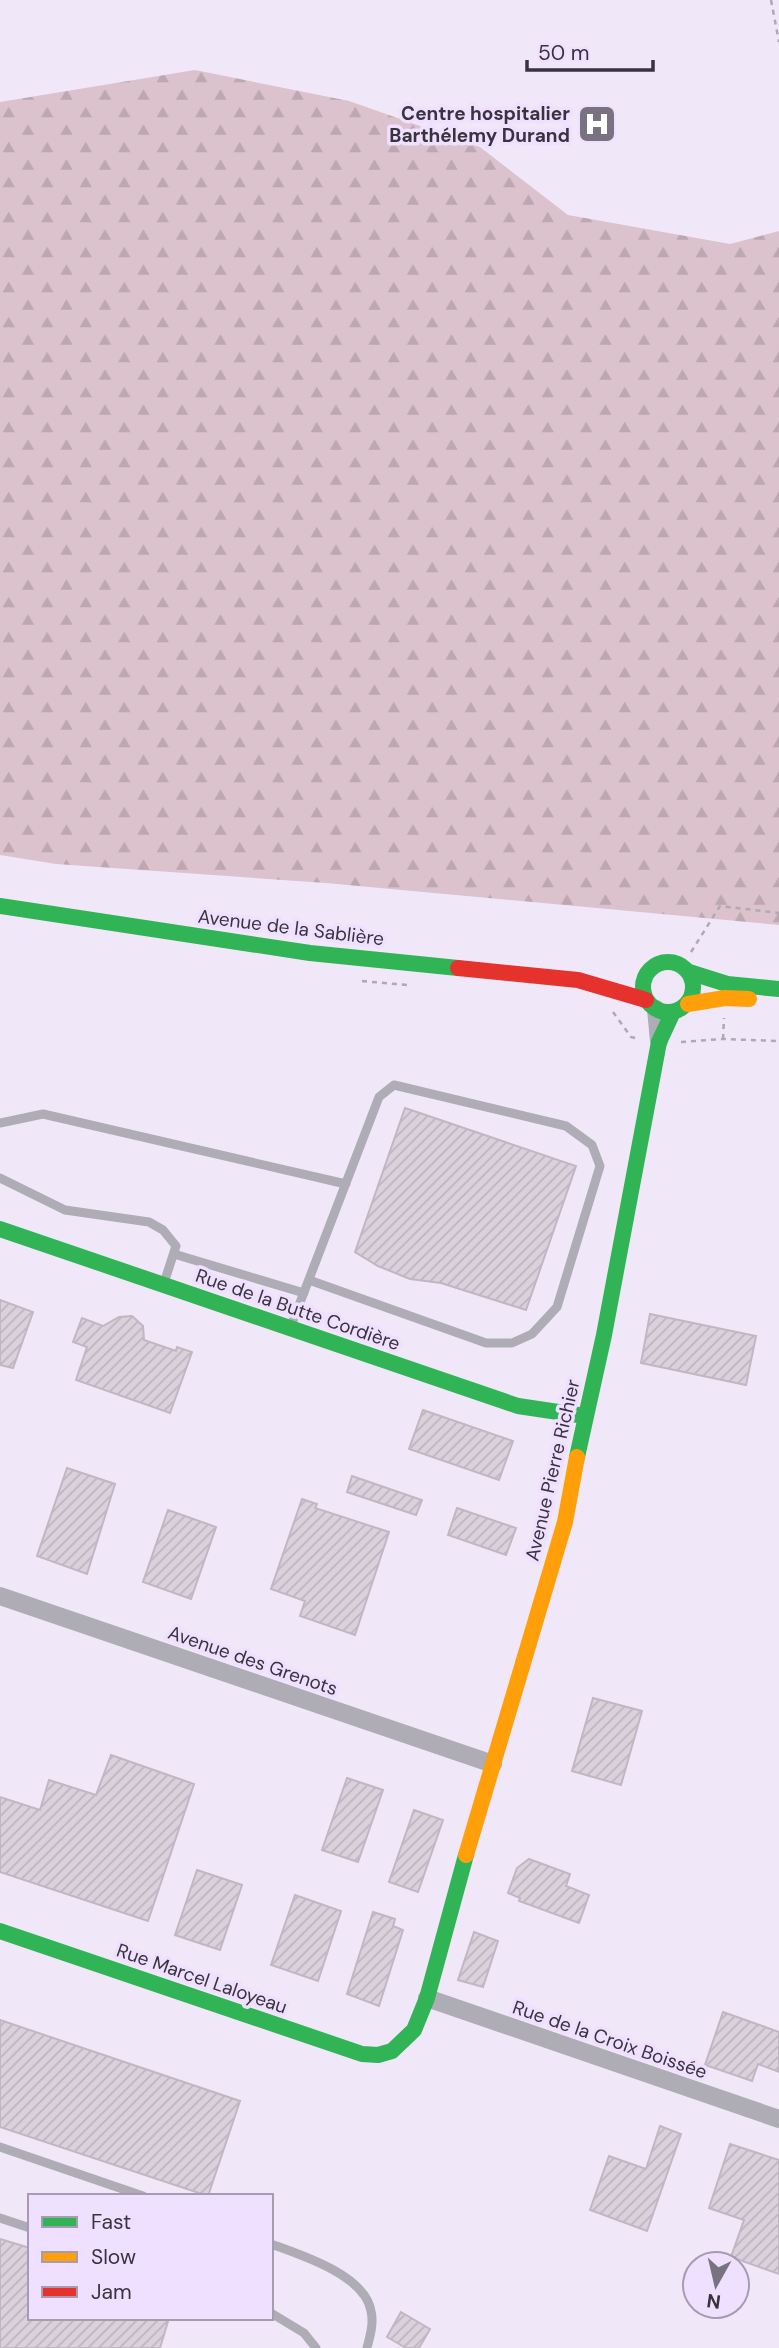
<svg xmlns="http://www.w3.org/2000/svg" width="779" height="2348" font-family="'DM Sans',sans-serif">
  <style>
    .forest { fill: url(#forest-firs) }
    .building { fill: url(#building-hatch); stroke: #c1b7c2; stroke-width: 2 }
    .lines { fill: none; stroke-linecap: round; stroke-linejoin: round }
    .path { stroke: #adaab2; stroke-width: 2.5; stroke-dasharray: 5 5; stroke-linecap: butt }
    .lane { stroke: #aeacb4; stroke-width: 9 }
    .street { stroke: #aeacb4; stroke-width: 18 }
    .fast { stroke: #30b455; stroke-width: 16 }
    .slow { stroke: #ff9f0a; stroke-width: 16 }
    .jam { stroke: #e5322d; stroke-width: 16 }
    .labels { text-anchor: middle; stroke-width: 7; stroke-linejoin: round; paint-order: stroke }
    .poi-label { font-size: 19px; font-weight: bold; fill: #39333f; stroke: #f0e0ff; text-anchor: end }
    .street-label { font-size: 19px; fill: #39333f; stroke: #f0e0ff }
  </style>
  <defs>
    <pattern id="forest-firs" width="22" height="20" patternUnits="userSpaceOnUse" patternTransform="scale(1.75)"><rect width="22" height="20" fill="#dbc2cc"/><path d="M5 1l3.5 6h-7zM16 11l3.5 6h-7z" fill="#bda7b0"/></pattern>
    <pattern id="building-hatch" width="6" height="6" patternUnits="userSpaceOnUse" patternTransform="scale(1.75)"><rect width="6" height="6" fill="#dbd1dc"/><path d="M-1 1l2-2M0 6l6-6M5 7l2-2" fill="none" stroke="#bdb4be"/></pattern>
  </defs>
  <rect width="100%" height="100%" fill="#f0e7f8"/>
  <path class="forest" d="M195,70L349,101L480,147L568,215L730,244L779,231V925L326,883L56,864L0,855V102Z"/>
  <path class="building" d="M405,1108L576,1166L526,1310L441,1283L410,1279L378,1266L355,1252Z
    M0,1300L33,1312L13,1368L0,1365Z
    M650,1314L756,1336L746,1385L641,1363Z
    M132,1316L143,1326L144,1340L176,1351L177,1347L192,1352L170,1413L76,1380L87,1347L73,1342L82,1318L103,1326L119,1317Z
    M423,1410L513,1441L499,1480L409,1449Z
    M67,1468L115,1484L87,1574L37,1556Z
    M352,1476L422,1500L416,1515L347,1492Z
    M302,1499L317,1504L315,1508L389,1532L355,1635L300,1616L305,1601L271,1589Z
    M457,1508L516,1528L506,1555L448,1535Z
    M168,1510L216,1527L191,1599L143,1582Z
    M593,1698L642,1711L621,1785L572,1771Z
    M111,1755L194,1784L148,1921L0,1872V1797L40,1810L49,1780L96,1795Z
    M347,1778L383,1790L358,1862L322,1850Z
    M414,1810L443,1820L418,1892L389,1882Z
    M529,1859L570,1874L566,1886L589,1895L579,1923L519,1901L520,1898L508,1893L517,1868Z
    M197,1870L242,1885L220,1950L175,1935Z
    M295,1895L341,1911L318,1981L271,1965Z
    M373,1912L395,1919L393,1926L403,1930L379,2006L347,1994Z
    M474,1932L498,1941L483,1987L458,1980Z
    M723,2012L779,2032V2072L758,2064L752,2081L705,2065Z
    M0,2020L240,2101L208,2196L0,2127Z
    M660,2126L681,2134L647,2231L590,2210L609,2156L646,2169Z
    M730,2144L779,2160V2274L731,2257L744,2220L709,2208Z
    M0,2239L30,2248V2318H169L160,2348H0Z
    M401,2312L430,2329L419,2348H406L387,2337Z"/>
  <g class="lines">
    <path class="path" d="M771,0L779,42
      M691,952L720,906L779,913
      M362,981L407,985
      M613,1012L631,1037L640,1039
      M723,1039L724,1018
      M681,1042L723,1039L779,1041"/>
    <path class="lane" d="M0,1123L43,1114L346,1184
      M0,1178L65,1210L149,1222L163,1230L176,1246L164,1283
      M174,1254L304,1293
      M291,1326L379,1097L394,1085L566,1126L592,1145L600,1166L557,1307L532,1334L512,1343H486L309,1280
      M0,2147L143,2196
      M0,2218L30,2228
      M271,2244C301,2255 365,2275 371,2311C374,2323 370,2336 367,2348
      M271,2313L304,2333L316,2348"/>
    <path class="street" d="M656,1009L659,1041
      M0,1596L493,1764
      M427,1998L779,2119"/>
    <path class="fast" d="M0,906L310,953L458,968
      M643 987a25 25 0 1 1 50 0a25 25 0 1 1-50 0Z
      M689,972L727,984L779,989
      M0,1229L518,1406L585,1416
      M577,1457L604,1335L659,1042L673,1012
      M0,1931L362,2054L378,2055L392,2051L414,2030L427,1998L466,1855"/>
    <path class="slow" d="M688,1004L725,998L749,999
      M466,1855L565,1522L577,1457"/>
    <path class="jam" d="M458,968L578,980L646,1000"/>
  </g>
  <defs>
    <symbol id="hospital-square" viewBox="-11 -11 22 22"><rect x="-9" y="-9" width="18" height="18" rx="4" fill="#797280" stroke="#f0e0ff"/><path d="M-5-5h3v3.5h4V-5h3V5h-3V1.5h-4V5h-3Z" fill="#fff"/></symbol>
  </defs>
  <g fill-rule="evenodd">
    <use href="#hospital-square" x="575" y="102" width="44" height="44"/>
  </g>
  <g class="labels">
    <g class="poi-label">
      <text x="570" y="120">Centre hospitalier<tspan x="570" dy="22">Barthélemy Durand</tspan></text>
    </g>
    <g class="street-label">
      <text transform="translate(291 927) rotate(7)" y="7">Avenue de la Sablière</text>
      <text transform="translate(298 1309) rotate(19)" y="7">Rue de la Butte Cordière</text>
      <text transform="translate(552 1470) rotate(-77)" y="7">Avenue Pierre Richier</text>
      <text transform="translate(253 1660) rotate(19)" y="7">Avenue des Grenots</text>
      <text transform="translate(202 1978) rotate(19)" y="7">Rue Marcel Laloyeau</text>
      <text transform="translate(610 2039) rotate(19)" y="7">Rue de la Croix Boissée</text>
    </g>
  </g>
  <rect x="28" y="2194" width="245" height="126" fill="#f0e0ff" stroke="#a79bb2" stroke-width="2"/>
  <rect x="42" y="2217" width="35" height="10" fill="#30b455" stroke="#a79bb2" stroke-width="2"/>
  <text x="91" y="2229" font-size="21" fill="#39333f">Fast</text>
  <rect x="42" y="2252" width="35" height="10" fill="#ff9f0a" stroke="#a79bb2" stroke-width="2"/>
  <text x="91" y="2264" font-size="21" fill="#39333f">Slow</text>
  <rect x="42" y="2287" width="35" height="10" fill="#e5322d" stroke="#a79bb2" stroke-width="2"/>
  <text x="91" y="2299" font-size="21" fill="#39333f">Jam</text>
  <g transform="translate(716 2285) rotate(188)"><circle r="33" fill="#f0e0ff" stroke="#a79bb2" stroke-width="2"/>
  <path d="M0-5L12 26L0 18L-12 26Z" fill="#797280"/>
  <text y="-10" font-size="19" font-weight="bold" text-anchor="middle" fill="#39333f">N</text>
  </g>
  <path d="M527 60v10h126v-10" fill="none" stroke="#39333f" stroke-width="3.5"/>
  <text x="538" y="60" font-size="21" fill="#39333f" stroke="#f0e0ff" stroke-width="5" paint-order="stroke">50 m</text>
</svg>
